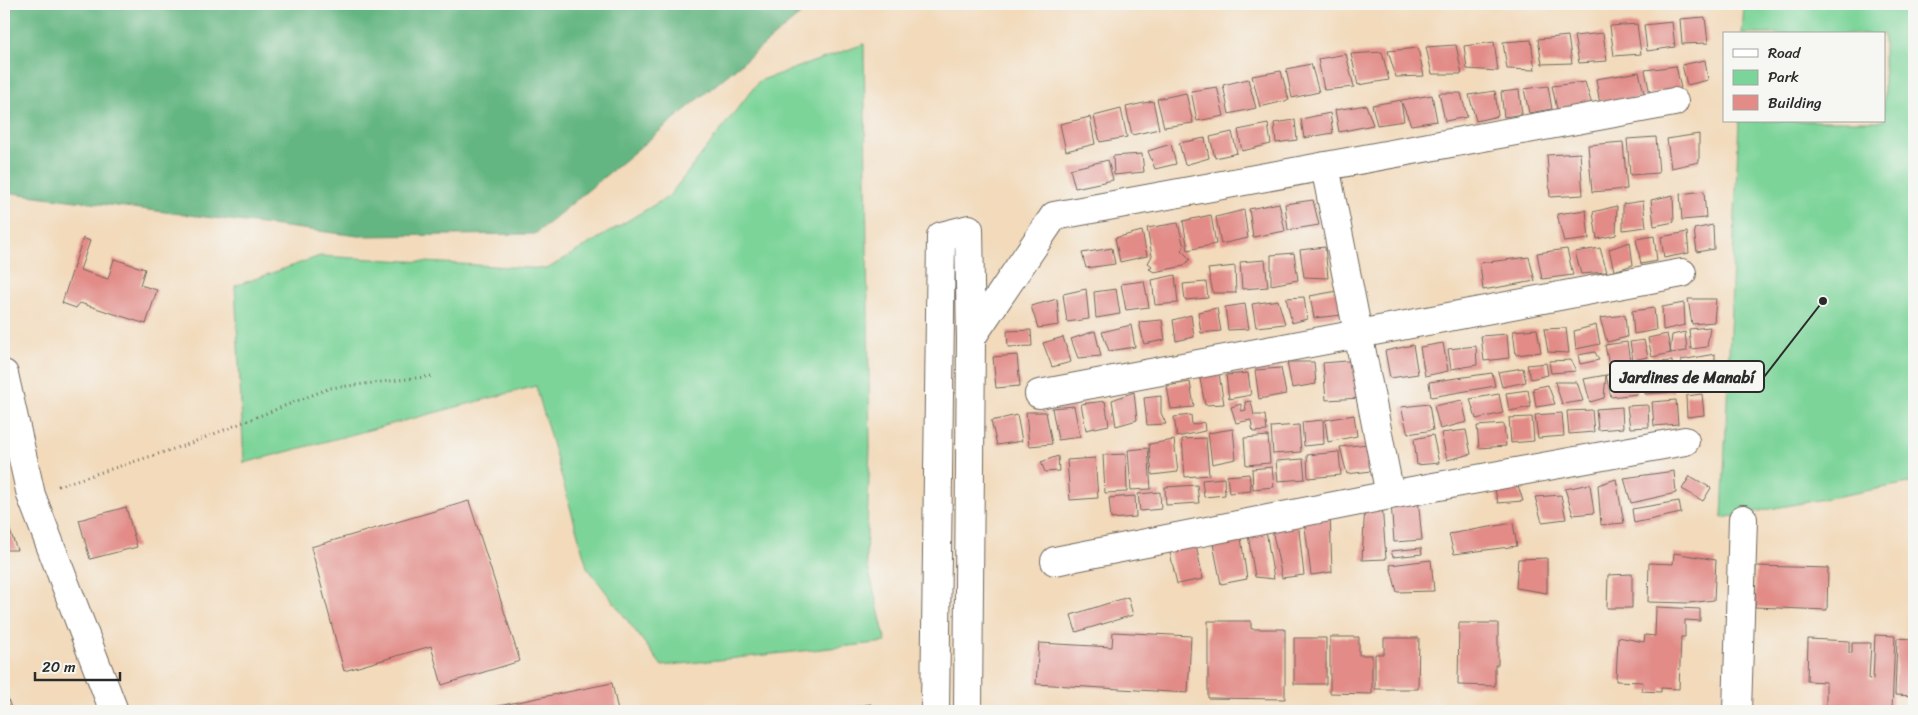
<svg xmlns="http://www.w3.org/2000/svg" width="1918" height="715" font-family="Sriracha,sans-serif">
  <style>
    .green { fill: #7bd499; stroke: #538062 }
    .forest { fill: #64b681; stroke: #487056 }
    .building { fill: #e28b87 }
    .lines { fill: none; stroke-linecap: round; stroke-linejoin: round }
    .minor-casing { stroke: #71685d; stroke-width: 30 }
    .path { stroke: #71685d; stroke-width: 3; stroke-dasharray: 1 4; stroke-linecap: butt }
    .minor { stroke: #fff; stroke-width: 28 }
    .leader { fill: none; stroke: #2b2b2b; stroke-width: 2 }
    .callout-dot { fill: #2b2b2b; stroke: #f6f6f2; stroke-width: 2 }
    .callout { fill: #f6f6f2; stroke: #2b2b2b; stroke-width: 2 }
    .callout-label { font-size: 16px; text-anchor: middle; font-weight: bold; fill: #2b2b2b }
  </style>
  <rect width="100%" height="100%" fill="#f6f6f2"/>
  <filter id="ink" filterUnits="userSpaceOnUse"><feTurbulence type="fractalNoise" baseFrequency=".02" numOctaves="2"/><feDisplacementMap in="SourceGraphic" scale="10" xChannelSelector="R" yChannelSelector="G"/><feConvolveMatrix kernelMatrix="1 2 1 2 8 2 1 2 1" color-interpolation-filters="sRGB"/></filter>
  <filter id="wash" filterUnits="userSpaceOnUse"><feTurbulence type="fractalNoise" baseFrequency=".0096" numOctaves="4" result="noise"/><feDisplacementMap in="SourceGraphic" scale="20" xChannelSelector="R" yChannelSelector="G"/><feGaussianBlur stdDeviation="1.12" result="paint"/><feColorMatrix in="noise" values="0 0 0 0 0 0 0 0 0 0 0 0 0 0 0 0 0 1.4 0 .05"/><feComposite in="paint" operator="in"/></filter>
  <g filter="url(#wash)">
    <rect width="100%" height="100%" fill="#f2dabb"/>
    <path class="green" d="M1744,4H1914V482L1722,518L1739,121H1884V34H1742Z
      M864,44L870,447L866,559L886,642L662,666L587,567L536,386L244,463L235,286L320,256L547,269L669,196L759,81Z"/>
    <path class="forest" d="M4,4H807L806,10L535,234L358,236L4,192Z"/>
    <g id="blocks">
      <path class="building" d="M1705,17L1708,43L1682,44L1680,19Z
        M1672,22L1675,47L1647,51L1644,25Z
        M1637,24L1641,54L1614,56L1610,26Z
        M1603,33L1607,61L1579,63L1574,36Z
        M1568,36L1572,63L1542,64L1538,39Z
        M1531,40L1535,70L1507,69L1503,42Z
        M1494,42L1498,71L1467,69L1464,46Z
        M1456,45L1462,74H1432L1426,47Z
        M1418,48L1424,76L1396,77L1388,51Z
        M1382,52L1389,80L1358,85L1351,54Z
        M1346,54L1354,87L1324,90L1318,59Z
        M1705,60L1708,80L1687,85L1682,65Z
        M1311,64L1319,92L1292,98L1286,69Z
        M1676,66L1681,88L1650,94L1645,70Z
        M1281,71L1289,100L1260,107L1252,76Z
        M1639,72L1645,97L1600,105L1596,79Z
        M1248,79L1256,108L1229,114L1223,85Z
        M1585,82L1592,105L1557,109L1552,86Z
        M1548,86L1552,109L1529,113L1524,89Z
        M1217,87L1224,116L1197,121L1191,91Z
        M1519,90L1522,114L1504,117L1501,92Z
        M1495,91L1498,116L1476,121L1469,95Z
        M1186,93L1193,123L1164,127L1157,99Z
        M1439,93H1461L1467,117L1445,121Z
        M1432,95L1437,121L1411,125L1401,101L1404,121L1377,125L1372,105Z
        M1153,101L1159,129L1132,135L1126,107Z
        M1366,105L1373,125L1339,132L1335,110Z
        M1121,109L1127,137L1100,142L1094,116Z
        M1330,113L1333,133L1304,138L1301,119Z
        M1090,117L1095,144L1066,151L1060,124Z
        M1295,120L1297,140L1276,143L1274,123Z
        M1268,124L1271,144L1242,151L1238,130Z
        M1232,132L1237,153L1215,158L1210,137Z
        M1699,134V162L1671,168L1667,139Z
        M1656,137L1659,173L1630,175L1627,139Z
        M1205,138L1209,158L1185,165L1179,143Z
        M1623,142L1627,189L1592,192L1588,145Z
        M1171,144L1176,164L1155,169L1148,151Z
        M1580,153L1583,195L1550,197L1547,155Z
        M1142,154L1144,172L1114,175L1113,156Z
        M1108,160L1113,180L1075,188L1070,169Z
        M1704,191L1706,218L1682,220L1680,194Z
        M1673,195L1674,222L1654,226L1651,200Z
        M1313,200L1319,225L1288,230L1285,204Z
        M1643,201L1646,227L1623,230V204Z
        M1279,203L1285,231L1253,237L1249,209Z
        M1617,206L1616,235L1597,239L1593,212Z
        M1244,210L1248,238L1221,244L1216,217Z
        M1586,210L1589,239L1564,242L1557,214Z
        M1211,215L1216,244L1188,250L1183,221Z
        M1178,223L1184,247L1181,250L1190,259L1184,266L1154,272L1149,269L1152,266L1148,263L1152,256L1147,228Z
        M1713,225L1714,249L1697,252L1694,229Z
        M1142,231L1147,256L1120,262L1115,238Z
        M1687,232L1689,253L1664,258L1661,237Z
        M1654,236L1657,261L1641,264L1636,239Z
        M83,238L90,241L80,270L108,279L114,259L145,269L140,285L157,290L146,324L80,303L76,308L62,303Z
        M1630,242L1633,265L1614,271L1609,249Z
        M1325,247L1328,278L1304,277L1300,250Z
        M1112,248L1115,264L1086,268L1082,253Z
        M1600,248L1607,272L1581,274L1575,252Z
        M1567,249L1573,275L1542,279L1537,253Z
        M1294,253L1298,280L1271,285V255Z
        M1529,257L1535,281L1483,290L1480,263Z
        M1265,260L1268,287L1242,289L1240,262Z
        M1235,266L1236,293H1213L1208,269Z
        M1175,275L1178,303L1155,305L1152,280Z
        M1144,281L1149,307L1126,310L1121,284Z
        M1206,282L1208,298L1185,300L1183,284Z
        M1086,289L1089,319L1067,322L1063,294Z
        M1116,289L1120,314L1096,318L1094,292Z
        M1343,290V315L1314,318L1310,296Z
        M1304,297L1307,319L1292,323L1286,298Z
        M1057,299L1059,325L1038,328L1031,306Z
        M1688,299H1716L1714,322L1692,324Z
        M1278,300L1285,324L1256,327L1252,304Z
        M1684,303L1685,325L1663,330L1662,307Z
        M1245,304L1249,329L1228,330L1225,307Z
        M1217,308L1221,331L1201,333L1198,312Z
        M1654,308L1656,330L1634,334L1632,311Z
        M1191,315L1194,337L1176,341L1173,320Z
        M1625,315L1627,337L1607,342L1600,318Z
        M1162,320L1165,340L1144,344L1139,322Z
        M1131,325L1135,347L1109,351L1102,332Z
        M1596,325L1600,344L1576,349L1574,331Z
        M1710,327L1707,347L1691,349L1689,329Z
        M1566,328L1569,353L1548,352L1544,329Z
        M1537,329L1541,352L1516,355L1513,331Z
        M1031,330L1032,346L1008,347L1007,331Z
        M1095,331L1101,356L1078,358L1071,339Z
        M1685,332L1687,351L1670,353L1672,335Z
        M1507,334L1509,358L1484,361L1481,336Z
        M1667,334L1671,353L1652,357L1648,338Z
        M1063,337L1071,362L1052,367L1043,343Z
        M1644,340L1648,357L1633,360L1630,342Z
        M1627,342L1630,361L1609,366L1605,345Z
        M1443,343L1448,371L1425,376L1420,347Z
        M1413,345L1418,374L1390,378L1385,351Z
        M1476,346L1477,365L1451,369L1448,349Z
        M1595,352L1599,360L1580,364L1578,355Z
        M1715,354V385L1685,388L1681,360Z
        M1017,355L1020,386L996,388L993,357Z
        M1359,360L1361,398L1326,400L1323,363Z
        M1571,360L1576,371L1551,373L1549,361Z
        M1672,361L1674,392L1645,394L1643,363Z
        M1287,362H1314L1316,384L1292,388Z
        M1546,363L1548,375L1531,379L1527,365Z
        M1281,368L1286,394L1259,399L1255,370Z
        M1523,368L1526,382L1502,387L1498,372Z
        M1634,371L1637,394L1611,397L1606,375Z
        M1248,373L1251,395L1229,399L1226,375Z
        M1492,373L1495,386L1431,397L1429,382Z
        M1199,374H1219L1224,404L1205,405Z
        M1606,375L1604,398L1590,402L1584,379Z
        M1190,382L1194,407L1171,409L1167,386Z
        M1555,382H1577L1583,401L1562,404Z
        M1548,385L1555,404L1536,407L1533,388Z
        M1528,390L1531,407L1509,411L1506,393Z
        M1134,392L1137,420L1116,426L1112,400Z
        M1499,394L1503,413L1476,419L1470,399Z
        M1702,394L1704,415L1687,417L1686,396Z
        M1161,396V413L1166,424L1147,425L1144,398Z
        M1462,400L1467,422L1440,429L1434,406Z
        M1676,400L1678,424L1654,426L1652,402Z
        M1105,401L1109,425L1086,430L1081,404Z
        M1251,401L1254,415H1265L1267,431L1253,432L1251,420L1236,423L1231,407L1241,404V411L1246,410L1245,402Z
        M1429,404L1433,430L1408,434L1401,407Z
        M1648,405L1649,427L1630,428L1627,406Z
        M1074,406L1080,437L1058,440L1052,408Z
        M1622,407L1623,428L1598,430L1596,409Z
        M1592,410L1594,432L1569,434L1567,411Z
        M1026,412H1046L1052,444L1029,446Z
        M1562,413L1564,436L1538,438L1535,415Z
        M1017,415L1022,441L997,445L991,421Z
        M1191,415L1192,425L1204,422L1205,431L1177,437L1174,417Z
        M1354,415L1357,436L1328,442L1325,420Z
        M1532,417L1534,441L1511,443L1509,418Z
        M1323,420L1324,444L1304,446L1302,422Z
        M1504,424L1506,446L1479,448L1477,426Z
        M1299,425L1301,452L1273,454L1271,427Z
        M1233,429L1236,459L1212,464L1208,433Z
        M1466,430L1471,454L1447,460L1441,433Z
        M1433,435L1439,463L1417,465L1414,439Z
        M1268,436L1270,463L1246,465L1244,438Z
        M1206,438L1209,475L1185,477L1182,439Z
        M1174,440L1178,472L1152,475L1149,444Z
        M1368,444L1371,471L1347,474L1340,447Z
        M1148,448L1151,489L1131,490L1128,450Z
        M1339,452L1341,475L1308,478L1307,455Z
        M1126,454L1127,492L1105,493L1103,455Z
        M1058,456L1059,471L1045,472L1041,462Z
        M1095,458L1098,498L1070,500L1067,460Z
        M1303,459L1305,479L1278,481L1276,461Z
        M1272,467L1274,487L1253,489L1252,469Z
        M1674,471L1676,493L1631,503L1624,478Z
        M1249,474L1251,491L1229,493L1227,476Z
        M1690,476L1711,488L1703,501L1682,489Z
        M1224,478L1225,495L1204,497L1202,480Z
        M1516,479L1523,501L1498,503L1494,485Z
        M1616,479L1624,523L1601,525L1598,485Z
        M1590,484L1594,513L1573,515L1565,489Z
        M1197,485L1199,503L1166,505L1165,487Z
        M1160,492L1161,509L1140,511L1138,494Z
        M1561,495L1566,519L1542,522L1535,497Z
        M1135,496L1136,517L1111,519L1109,498Z
        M1418,498L1422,540L1394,542L1391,502Z
        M469,501L520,661L442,685L431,646L344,671L311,547Z
        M1679,501L1681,513L1634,523L1632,509Z
        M1365,504H1382L1386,559L1362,560Z
        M126,507L137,547L90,559L79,520Z
        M4,514L17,550H4Z
        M1330,514L1332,572L1311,575L1304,519Z
        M1298,522L1304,575L1282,578L1271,524Z
        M1513,523L1517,546L1454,554L1449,534Z
        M1266,531L1274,579L1255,577L1248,535Z
        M1241,538L1247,579L1221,584L1212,539Z
        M1195,540L1203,579L1177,584L1168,544Z
        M1421,548L1422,554L1393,557L1391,551Z
        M1674,553L1716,560L1714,600L1689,603L1648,602L1649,563L1673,564Z
        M1547,558V593L1516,588L1518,559Z
        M1431,560L1434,591L1397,592L1390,565Z
        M1756,566L1828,568L1827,610L1755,607Z
        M1632,574V608H1607L1608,575Z
        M1128,597L1133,615L1076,632L1071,615Z
        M1656,607L1700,609V621L1685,620V637H1681L1679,689L1661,688V692L1642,691L1643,682L1616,681L1618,637L1644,642L1645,635L1655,636Z
        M1208,621H1251V629H1285V699L1208,698Z
        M1459,623H1498V665H1495V686L1458,685Z
        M1113,632L1191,636L1188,693L1036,684L1039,643L1112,647Z
        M1875,635L1895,636L1892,711H1826V682L1807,681L1808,639L1849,641V653H1852V643H1871L1869,679L1873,680Z
        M1330,637H1359V655H1372V694L1330,693Z
        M1294,638H1326V684H1294Z
        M1384,638H1419L1418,689H1375V654H1384Z
        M1897,638L1914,639V696L1895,695Z
        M612,683L618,711H478V710Z
        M4,696H7L12,711H4Z
        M871,704L872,711H839V710Z"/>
    </g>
  </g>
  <g filter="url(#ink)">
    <use href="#blocks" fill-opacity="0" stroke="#71685d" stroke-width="1"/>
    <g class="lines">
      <defs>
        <path id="minor" d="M1325,166L1390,495
          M971,338L1054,216L1674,102
          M4,374L31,495L114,711
          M1039,394L1682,273
          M1055,561L1390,495L1685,441
          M935,711L941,236L969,229L971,338L968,711
          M1737,711L1743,519"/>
      </defs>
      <use href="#minor" class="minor-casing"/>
      <path class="path" d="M58,486L186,445L330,388L433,376"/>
      <use href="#minor" class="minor"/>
    </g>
  </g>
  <path class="leader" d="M1823 301L1764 377"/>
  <circle class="callout-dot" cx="1823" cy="301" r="5"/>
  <rect class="callout" x="1610" y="361" width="154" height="31" rx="5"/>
  <g class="callout-label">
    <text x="1687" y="383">Jardines de Manabí</text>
  </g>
  <rect width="1918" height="715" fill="none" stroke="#f6f6f2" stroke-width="20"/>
  <rect x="1723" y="32" width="162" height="90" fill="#f6f6f2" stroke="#a5a5a2"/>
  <rect x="1733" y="49" width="25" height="8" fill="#ffffff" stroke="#a5a5a2"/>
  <text x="1768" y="58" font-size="15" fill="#2b2b2b">Road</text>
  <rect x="1733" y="70" width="25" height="15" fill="#7bd499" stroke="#a5a5a2"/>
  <text x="1768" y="82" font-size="15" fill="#2b2b2b">Park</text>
  <rect x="1733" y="95" width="25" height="15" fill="#e28b87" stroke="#a5a5a2"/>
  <text x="1768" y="108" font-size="15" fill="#2b2b2b">Building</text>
  <path d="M35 672v8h85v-8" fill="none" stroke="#2b2b2b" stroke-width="2.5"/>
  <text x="42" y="672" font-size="15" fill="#2b2b2b" stroke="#f6f6f2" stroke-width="4" paint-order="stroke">20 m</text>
</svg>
